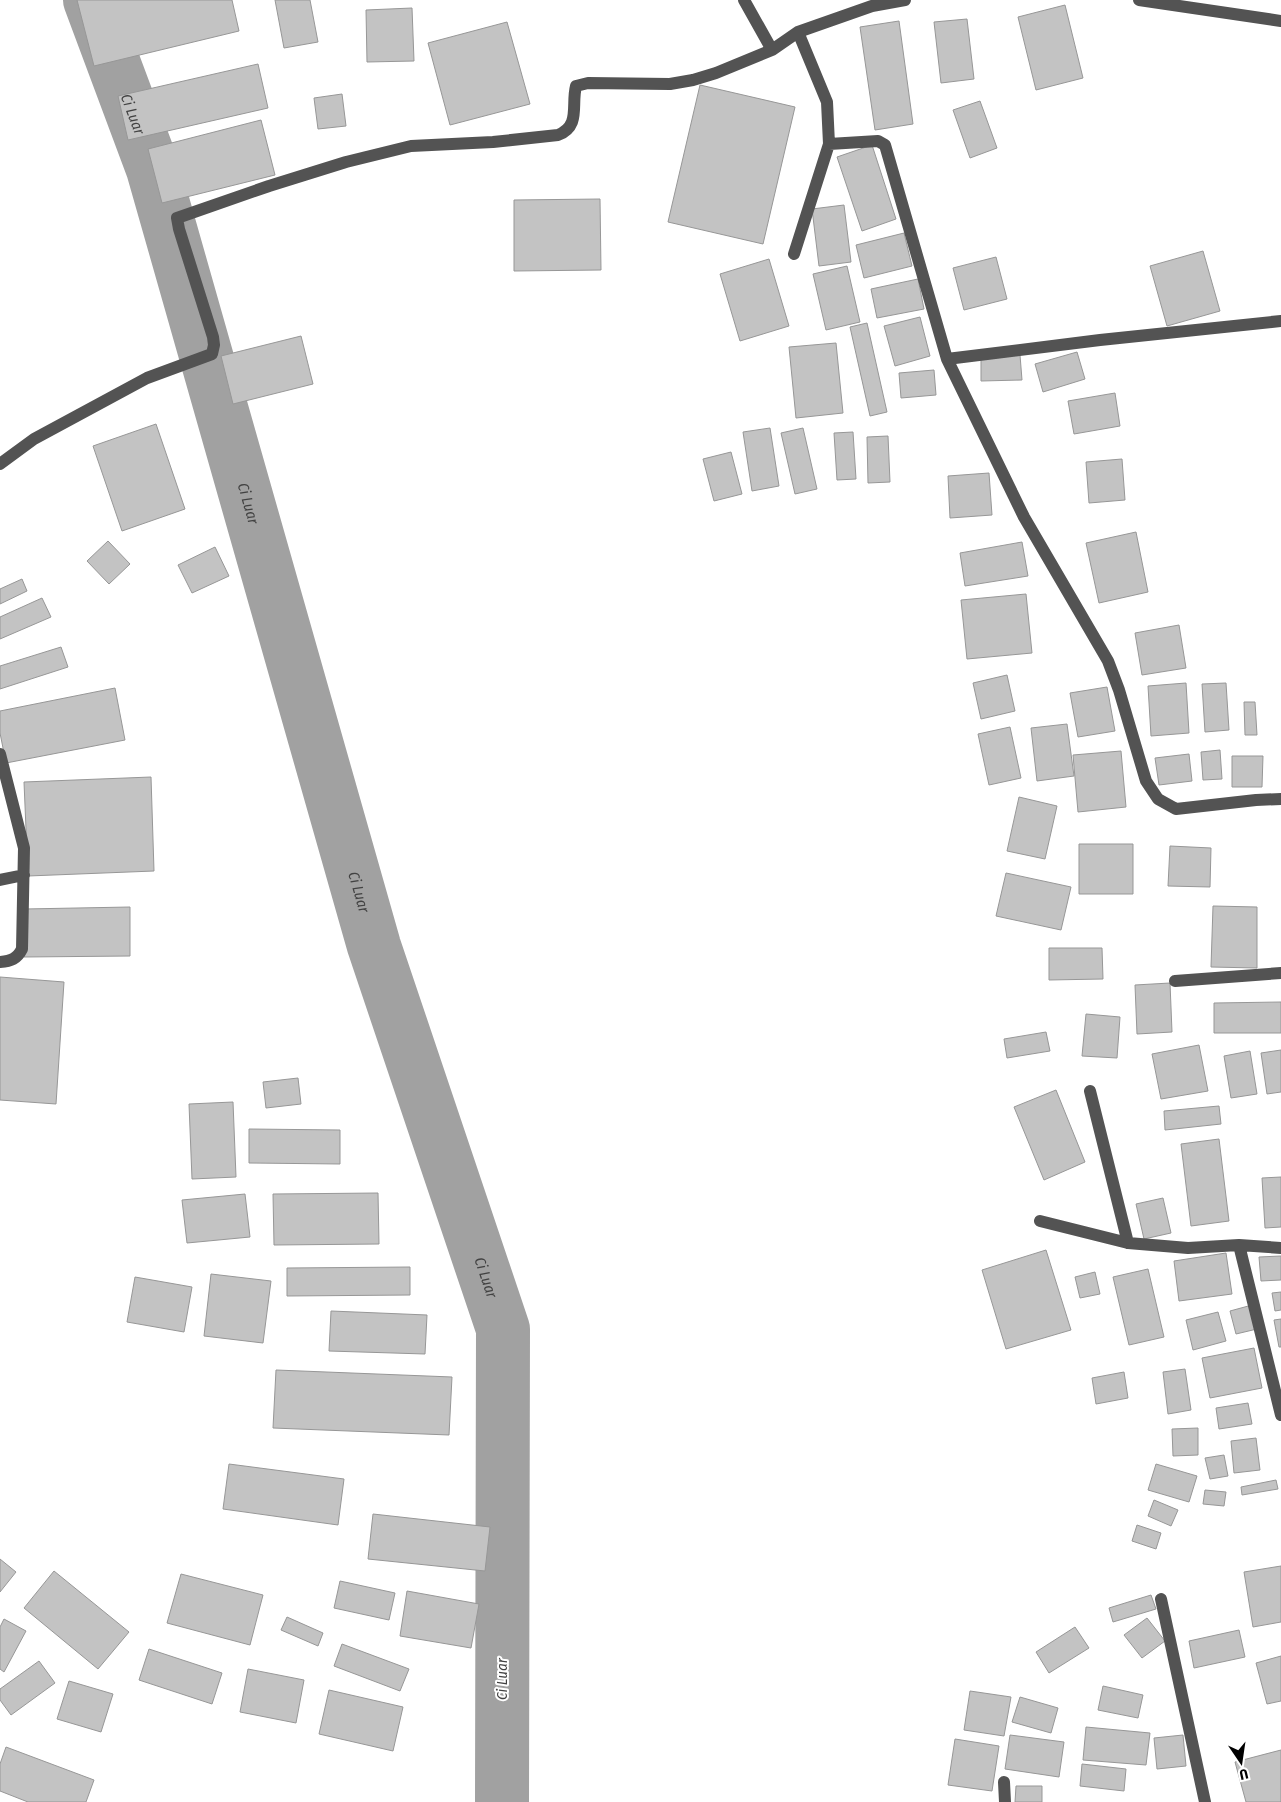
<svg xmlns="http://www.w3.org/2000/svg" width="1281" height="1802" font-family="'Fira Sans Condensed',sans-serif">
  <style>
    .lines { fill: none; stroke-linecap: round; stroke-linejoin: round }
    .river { stroke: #a1a1a1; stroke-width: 54 }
    .building { fill: #c3c3c3; stroke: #979797 }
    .minor { stroke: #535353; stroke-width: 12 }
    .labels { text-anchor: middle; stroke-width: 4; stroke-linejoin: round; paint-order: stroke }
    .water-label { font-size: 15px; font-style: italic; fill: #424242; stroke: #fff }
  </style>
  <rect width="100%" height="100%" fill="#fff"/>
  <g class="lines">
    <path class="river" id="s1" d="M90,0L153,169L374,946L503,1329L502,1802"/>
  </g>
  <path class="building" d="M77,0H232L239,31L94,66Z
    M275,0H310L318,42L284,48Z
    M1065,5L1083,78L1036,90L1018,17Z
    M412,8L414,61L367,62L366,10Z
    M967,19L974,79L941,83L934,22Z
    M899,21L913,124L875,130L860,27Z
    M507,22L530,104L450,125L428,43Z
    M258,64L268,108L128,140L118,96Z
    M700,85L795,107L763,244L668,222Z
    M342,94L346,126L318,129L314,98Z
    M980,101L997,148L970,158L953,110Z
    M261,120L275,175L162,203L148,149Z
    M872,145L896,219L862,231L837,157Z
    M600,199L601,270L514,271V200Z
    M844,205L851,262L819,266L812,209Z
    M904,233L912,266L864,278L856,245Z
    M1203,251L1220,311L1167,326L1150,266Z
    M996,257L1007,299L964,310L953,268Z
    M769,259L789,326L740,341L720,274Z
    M847,266L860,322L826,330L813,274Z
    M918,279L924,309L877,318L871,289Z
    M920,317L930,356L895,366L884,326Z
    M867,323L887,412L870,416L850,327Z
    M301,336L313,384L233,404L221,356Z
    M836,343L843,413L796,418L789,347Z
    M1077,352L1085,379L1043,392L1035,364Z
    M1020,355L1022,380L981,381V358Z
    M934,370L936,395L901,398L899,373Z
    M1115,393L1120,426L1074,434L1068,401Z
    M156,424L185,509L122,531L93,446Z
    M770,428L779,486L752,491L743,432Z
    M803,428L817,489L795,494L781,433Z
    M853,432L856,479L837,480L834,433Z
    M888,436L890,482L868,483L867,437Z
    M731,452L742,494L714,501L703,459Z
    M1122,459L1125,500L1089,503L1086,462Z
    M989,473L992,515L950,518L948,476Z
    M1136,532L1148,592L1099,603L1086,543Z
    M108,541L130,564L109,584L87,561Z
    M1022,542L1028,576L965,586L960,553Z
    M215,547L229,576L192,593L178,565Z
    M22,579L27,591L0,604V589Z
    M1026,594L1032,653L967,659L961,600Z
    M42,598L51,617L0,639V617Z
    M1179,625L1186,668L1142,675L1135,633Z
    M61,647L68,667L0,689V666Z
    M1007,675L1015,711L981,719L973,683Z
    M1186,683L1189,733L1151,736L1148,686Z
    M1226,683L1229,730L1205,732L1202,684Z
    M1107,687L1115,731L1078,737L1070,693Z
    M115,688L125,740L6,763L0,733V711Z
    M1244,702H1255L1257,735H1245Z
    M1067,724L1074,776L1037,781L1031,728Z
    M1010,727L1021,778L989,785L978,734Z
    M1220,750L1222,779L1203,780L1201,752Z
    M1121,751L1126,807L1078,812L1073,755Z
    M1189,754L1192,781L1159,785L1155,758Z
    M1232,756H1263L1262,787H1232Z
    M151,777L154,871L28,876L24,782Z
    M1019,797L1057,806L1045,859L1007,851Z
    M1079,844H1133V894H1079Z
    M1170,846L1211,848L1210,887L1168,886Z
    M1006,873L1071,887L1061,930L996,916Z
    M1213,906L1257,907V968L1211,967Z
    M130,907V956L24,957V909Z
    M1049,948H1102L1103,979L1049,980Z
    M0,977L64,982L56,1104L0,1100Z
    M1170,983L1172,1032L1137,1034L1135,985Z
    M1281,1002V1033H1214V1003Z
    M1086,1014L1120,1017L1117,1058L1082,1056Z
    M1046,1032L1050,1051L1007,1058L1004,1039Z
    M1199,1045L1208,1091L1161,1099L1152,1054Z
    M1281,1050V1092L1267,1094L1261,1053Z
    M1250,1051L1257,1094L1231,1098L1224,1056Z
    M298,1078L301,1104L266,1108L263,1082Z
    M1056,1090L1085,1162L1044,1180L1014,1107Z
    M233,1102L236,1177L192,1179L189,1104Z
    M1219,1106L1221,1124L1165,1130L1164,1111Z
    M249,1129L340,1130V1164L249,1163Z
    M1219,1139L1229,1221L1191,1226L1181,1144Z
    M1281,1177V1227L1265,1228L1262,1178Z
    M378,1193L379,1244L274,1245L273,1194Z
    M245,1194L250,1237L187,1243L182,1200Z
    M1163,1198L1171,1233L1144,1239L1136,1204Z
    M1046,1250L1071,1330L1006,1349L982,1270Z
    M1226,1253L1232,1294L1179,1301L1174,1261Z
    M1281,1256V1280L1261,1281L1259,1257Z
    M410,1267V1295L287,1296V1268Z
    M1148,1269L1164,1337L1129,1345L1113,1277Z
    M1095,1272L1100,1294L1080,1298L1075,1277Z
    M211,1274L271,1281L263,1343L204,1336Z
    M135,1277L192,1287L184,1332L127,1322Z
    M1281,1292V1310L1275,1311L1272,1293Z
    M1252,1305L1257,1329L1236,1334L1230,1311Z
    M331,1311L427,1315L425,1354L329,1351Z
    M1218,1312L1226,1341L1193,1350L1186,1320Z
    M1281,1319V1347H1279L1274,1320Z
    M1254,1348L1262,1388L1210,1398L1202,1358Z
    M1185,1369L1191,1410L1168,1414L1163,1372Z
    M276,1370L452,1377L449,1435L273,1428Z
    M1124,1372L1128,1398L1096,1404L1092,1378Z
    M1248,1403L1252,1424L1219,1429L1216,1408Z
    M1198,1428V1455L1173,1456L1172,1429Z
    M1256,1438L1260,1470L1234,1473L1231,1441Z
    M1224,1455L1228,1476L1210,1479L1205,1458Z
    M229,1464L344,1479L338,1525L223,1509Z
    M1156,1464L1197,1476L1189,1502L1148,1490Z
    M1276,1480L1278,1489L1242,1495L1241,1487Z
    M1205,1490L1226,1492L1224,1506L1203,1504Z
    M1154,1500L1178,1510L1171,1526L1148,1516Z
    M373,1514L490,1527L485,1571L368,1559Z
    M1137,1525L1161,1533L1156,1549L1132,1541Z
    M0,1559L16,1572L0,1592Z
    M1281,1566V1622L1253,1627L1244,1572Z
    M54,1571L129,1632L98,1669L24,1608Z
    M181,1574L263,1595L250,1645L167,1623Z
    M340,1581L395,1593L389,1620L334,1608Z
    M407,1591L479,1604L471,1648L400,1636Z
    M1151,1595L1156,1609L1113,1622L1109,1608Z
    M287,1617L323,1633L318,1646L281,1630Z
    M1147,1618L1165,1641L1142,1658L1124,1635Z
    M4,1619L26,1631L4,1672L0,1669V1627Z
    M1075,1627L1089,1648L1049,1673L1036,1652Z
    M1239,1630L1245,1657L1194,1668L1189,1641Z
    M342,1644L409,1669L400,1691L334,1666Z
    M149,1649L222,1673L212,1704L139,1680Z
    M1281,1656V1701L1267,1704L1256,1663Z
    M39,1661L55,1683L11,1715L0,1700V1689Z
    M248,1669L304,1680L296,1723L240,1712Z
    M69,1681L113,1694L101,1732L57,1719Z
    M1103,1686L1143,1695L1138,1718L1098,1710Z
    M329,1690L403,1707L393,1751L319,1734Z
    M970,1691L1011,1697L1004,1736L964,1730Z
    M1020,1697L1058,1708L1051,1733L1012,1722Z
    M1086,1727L1150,1733L1146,1765L1083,1760Z
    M1010,1735L1064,1742L1059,1777L1005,1769Z
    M1183,1735L1186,1766L1157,1769L1154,1738Z
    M955,1739L999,1746L992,1791L948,1785Z
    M6,1747L94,1780L86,1802H28L0,1791V1764Z
    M1281,1750V1802H1246L1235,1762Z
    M1082,1764L1126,1769L1124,1791L1080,1786Z
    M1016,1786H1042V1802H1015Z"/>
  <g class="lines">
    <path class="minor" d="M744,0L772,50
      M1139,0L1281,21
      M798,32L827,102L829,144L878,141L885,145L947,359L1024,517L1108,661L1119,690L1146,781L1158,799L1176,809L1256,800L1281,799
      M794,254L829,144
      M947,359L1100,340L1281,321
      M0,464L34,439L147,378L212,354L214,345L213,337L179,229L177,218L269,186L346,162L411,146L493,142L558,135C581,126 571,105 576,86L588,83L670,84L693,80L716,73L772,50L798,32L872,6L905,0
      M0,754L24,848L22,949C17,959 11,961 0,962
      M0,880L24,875
      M1175,981L1281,973
      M1090,1091L1128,1243
      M1040,1221L1128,1243L1188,1248L1239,1245L1281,1415
      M1239,1245L1281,1248
      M1161,1599L1205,1802
      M1004,1782L1005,1802"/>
  </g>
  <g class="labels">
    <g class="water-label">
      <text dy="5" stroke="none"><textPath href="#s1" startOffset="122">Ci Luar</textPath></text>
      <text dy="5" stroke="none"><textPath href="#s1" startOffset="528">Ci Luar</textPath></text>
      <text dy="5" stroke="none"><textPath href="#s1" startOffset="932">Ci Luar</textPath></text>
      <text dy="5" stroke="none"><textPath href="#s1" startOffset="1338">Ci Luar</textPath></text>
      <text transform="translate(502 1679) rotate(-90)" y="5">Ci Luar</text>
    </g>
  </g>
  <g transform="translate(1241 1762) rotate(167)" stroke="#ffffff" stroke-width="4" paint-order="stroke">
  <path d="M0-4L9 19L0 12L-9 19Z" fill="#000000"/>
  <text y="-8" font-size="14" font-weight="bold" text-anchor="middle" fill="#000000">U</text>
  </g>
</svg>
